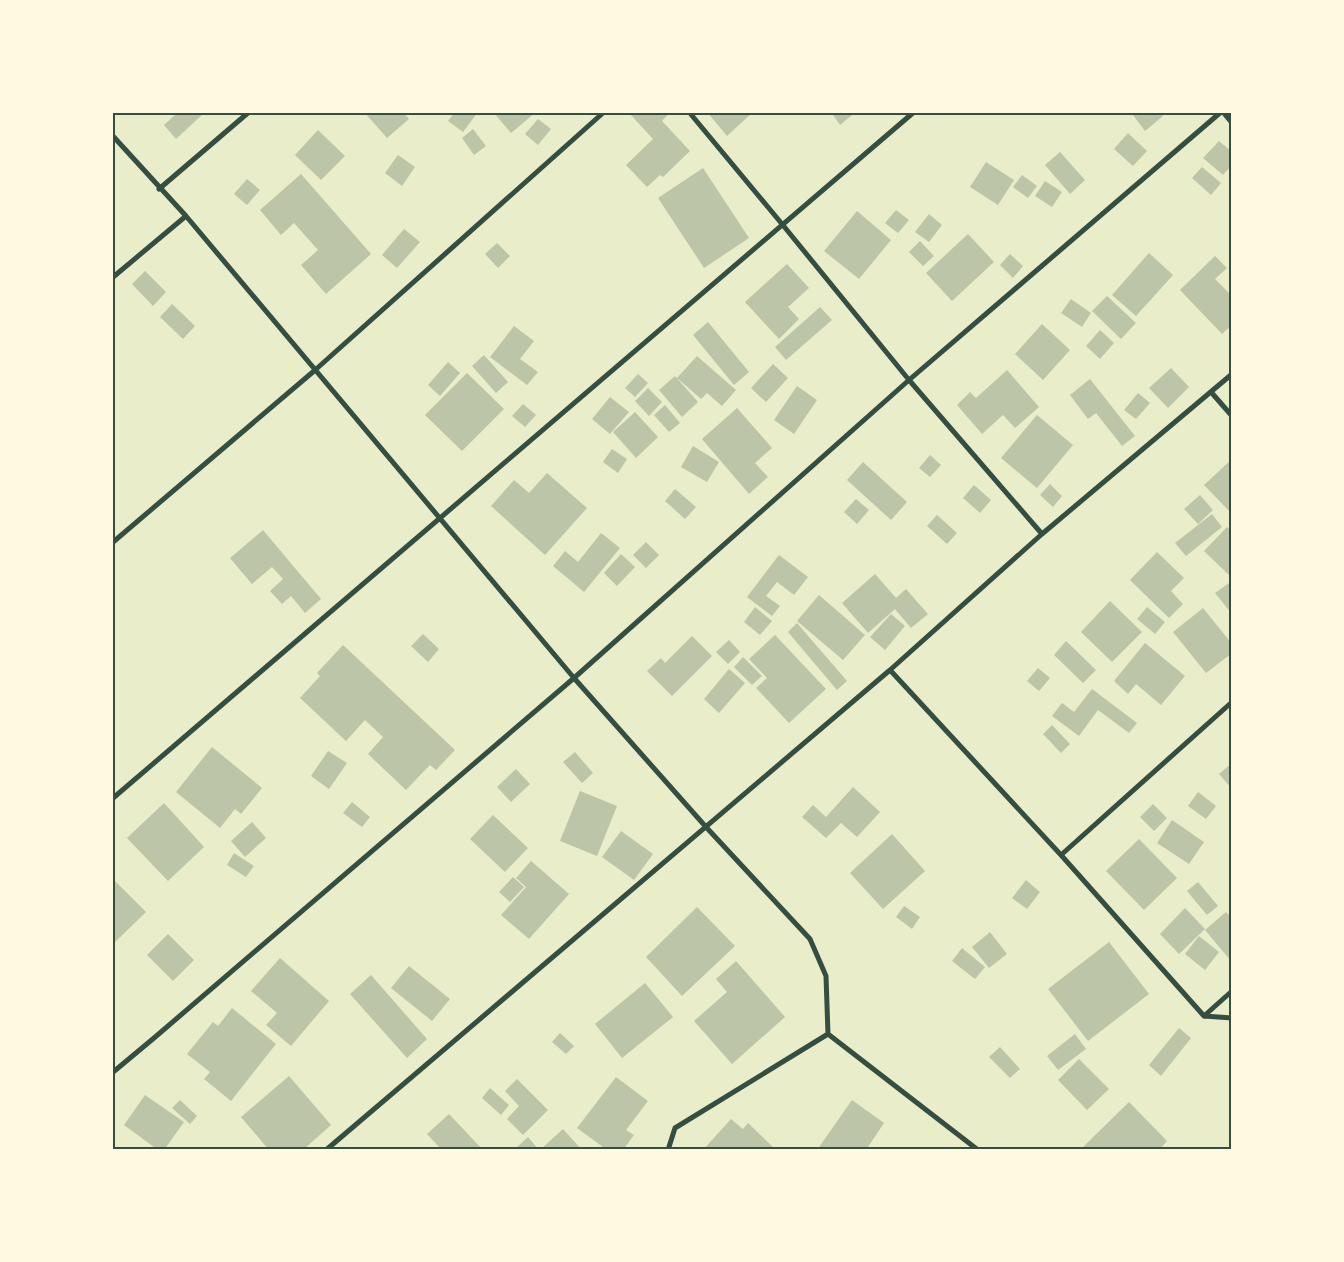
<svg xmlns="http://www.w3.org/2000/svg" width="1344" height="1262" font-family="'Roboto Condensed',sans-serif">
  <style>
    .building { fill: #bcc5a7 }
    .lines { fill: none; stroke-linecap: round; stroke-linejoin: round }
    .minor { stroke: #344e41; stroke-width: 5 }
    .neatline { fill: none; stroke: #344e41; stroke-width: 2 }
  </style>
  <rect width="100%" height="100%" fill="#e9edc9"/>
  <path class="building" d="M178,112H199L202,115L176,139L164,125Z
    M364,112H403L409,119L387,138Z
    M455,112H478L463,132L448,121Z
    M493,112H536L511,133Z
    M631,112H670L662,121L690,151L663,177L660,175L647,187L626,165L653,139L630,114Z
    M707,112H753L727,136Z
    M831,112H856L840,125Z
    M1136,112H1160L1163,116L1145,131L1133,115Z
    M538,119L551,129L538,145L525,134Z
    M473,129L486,146L474,155L462,138Z
    M318,130L345,156L321,180L295,155Z
    M1128,133L1147,151L1133,166L1114,149Z
    M1219,141L1232,152V165L1223,175L1203,158Z
    M1060,152L1085,180L1070,194L1045,165Z
    M398,155L415,167L402,186L385,173Z
    M986,162L1014,180L998,205L970,187Z
    M1202,167L1221,183L1211,195L1192,178Z
    M703,168L749,238L704,268L658,198Z
    M301,174L371,254L326,294L301,265L318,250L294,223L281,235L260,210Z
    M1022,175L1037,186L1028,198L1013,187Z
    M247,179L260,190L247,205L234,194Z
    M1045,181L1062,192L1052,207L1035,196Z
    M896,210L909,220L898,233L885,223Z
    M857,211L891,240L859,279L824,251Z
    M929,214L942,225L929,242L915,232Z
    M404,229L420,242L397,268L382,255Z
    M968,234L994,262L952,301L926,273Z
    M920,241L934,256L923,266L909,252Z
    M497,243L510,256L498,268L485,254Z
    M1149,253L1173,275L1136,316L1112,295Z
    M1010,254L1023,266L1013,278L1000,265Z
    M1215,256L1227,268L1215,279L1232,296V325L1222,334L1180,290Z
    M787,264L809,288L788,307L799,319L779,339L745,302Z
    M145,271L166,292L153,306L132,284Z
    M1107,296L1136,323L1121,339L1092,311Z
    M1071,299L1091,313L1082,327L1061,313Z
    M172,304L195,326L183,339L160,317Z
    M820,307L832,320L786,360L775,347Z
    M708,322L749,372L734,385L693,335Z
    M1042,324L1070,350L1043,380L1015,354Z
    M514,326L534,341L520,359L538,372L527,385L490,357Z
    M1100,330L1114,343L1100,359L1086,346Z
    M484,355L508,382L496,393L472,366Z
    M697,356L736,390L722,406L707,393L701,399L677,378Z
    M448,362L460,373L440,396L428,385Z
    M773,364L788,378L766,402L751,388Z
    M1171,368L1189,387L1168,408L1149,388Z
    M1007,370L1039,407L1015,428L1003,415L982,434L957,405L970,392L976,398Z
    M467,373L504,409L462,451L425,415Z
    M638,374L648,383L635,397L625,388Z
    M675,376L698,402L682,417L659,390Z
    M1090,379L1135,436L1122,446L1096,413L1088,419L1070,395Z
    M797,386L817,400L794,434L774,420Z
    M648,388L662,402L649,416L635,401Z
    M1138,393L1150,403L1136,419L1124,410Z
    M610,397L629,412L610,434L592,419Z
    M523,404L536,415L525,427L512,416Z
    M665,405L680,423L669,432L654,415Z
    M737,408L772,448L755,463L768,477L749,494L702,439Z
    M635,412L658,437L636,458L613,432Z
    M1037,415L1073,445L1037,488L1001,458Z
    M693,446L719,462L707,482L681,467Z
    M612,449L627,459L618,473L603,462Z
    M930,455L941,465L930,477L919,468Z
    M1232,459V514L1204,485Z
    M863,462L907,502L891,520L847,480Z
    M547,473L587,508L545,555L491,506L514,480L529,493Z
    M1050,484L1062,496L1053,507L1040,495Z
    M974,485L991,500L980,513L963,498Z
    M675,489L696,507L685,519L665,501Z
    M1200,495L1213,510L1198,524L1184,509Z
    M856,499L869,510L857,524L844,512Z
    M1212,514L1222,527L1186,556L1175,543Z
    M937,515L957,533L947,544L927,526Z
    M1227,527L1232,531V572L1229,575L1204,551Z
    M263,530L321,599L305,613L291,596L282,604L270,591L283,579L272,567L252,584L230,558Z
    M601,533L620,548L584,592L553,566L565,551L578,562Z
    M646,542L659,555L646,568L633,555Z
    M1157,552L1184,578L1171,591L1183,604L1169,618L1130,580Z
    M621,554L635,567L617,586L604,573Z
    M779,555L808,577L794,595L777,582L766,596L780,606L772,616L747,597Z
    M875,574L896,598L906,589L928,614L911,628L895,609L868,633L842,603Z
    M1232,581V614L1215,593Z
    M819,595L865,635L843,660L797,621Z
    M1110,601L1142,632L1112,662L1081,632Z
    M755,607L772,621L760,635L744,622Z
    M1147,607L1165,622L1155,634L1137,619Z
    M1203,608L1232,644V653L1206,673L1173,632Z
    M891,614L905,626L885,650L870,637Z
    M797,623L847,681L837,690L788,632Z
    M423,634L439,649L428,662L411,646Z
    M775,635L826,689L789,723L756,688L767,678L749,659Z
    M692,636L712,656L672,696L647,671L661,658L665,663Z
    M729,640L740,652L728,664L716,652Z
    M1066,641L1096,670L1083,683L1054,655Z
    M1145,643L1185,676L1161,705L1136,684L1128,694L1114,681Z
    M343,645L455,750L436,770L430,765L406,790L368,754L383,737L365,720L346,741L300,698L320,676L317,673Z
    M743,657L762,676L752,685L734,667Z
    M1038,668L1050,678L1039,691L1027,681Z
    M729,669L745,683L719,713L704,699Z
    M1092,689L1137,723L1129,733L1098,710L1079,736L1052,716L1062,703L1074,712Z
    M1052,725L1070,744L1061,753L1043,734Z
    M212,747L262,788L241,814L235,809L220,828L176,792Z
    M328,751L347,763L329,789L311,776Z
    M575,752L593,773L582,783L563,762Z
    M1232,763V789L1219,774Z
    M516,769L530,784L511,802L497,787Z
    M853,787L880,812L857,837L841,823L826,838L802,817L813,805L826,817Z
    M580,791L617,806L597,856L560,841Z
    M1198,792L1216,806L1206,819L1188,806Z
    M352,802L370,817L362,827L343,813Z
    M164,803L204,847L168,881L127,838Z
    M1153,804L1167,818L1154,831L1140,817Z
    M493,815L528,848L505,872L470,839Z
    M1172,820L1204,842L1189,864L1157,843Z
    M252,822L266,838L245,857L231,841Z
    M621,831L653,854L634,880L602,857Z
    M892,834L925,871L883,909L850,873Z
    M1139,839L1177,878L1144,910L1106,871Z
    M234,853L254,866L246,877L227,865Z
    M531,861L569,894L529,939L501,915L526,887L516,878Z
    M513,877L524,887L510,902L499,892Z
    M112,878L146,912L112,945Z
    M1026,880L1040,892L1027,909L1012,898Z
    M1198,882L1218,906L1207,915L1187,891Z
    M904,906L920,917L912,929L896,917Z
    M697,907L735,946L682,996L646,957Z
    M1185,908L1205,929L1179,954L1160,934Z
    M1226,912L1232,918L1231,961L1205,930Z
    M990,932L1007,954L989,968L972,947Z
    M168,934L194,960L173,981L147,955Z
    M1199,936L1219,952L1205,970L1185,954Z
    M1109,942L1149,994L1088,1041L1048,989Z
    M962,948L985,967L975,979L952,961Z
    M280,958L329,1001L291,1046L266,1025L277,1013L251,991Z
    M736,961L785,1017L732,1064L694,1021L727,992L716,979Z
    M409,966L450,999L432,1021L391,988Z
    M371,975L427,1039L407,1058L350,994Z
    M645,983L673,1017L622,1058L595,1024Z
    M232,1008L276,1044L231,1101L204,1079L210,1072L187,1054L213,1022L218,1026Z
    M1179,1028L1191,1038L1161,1076L1149,1065Z
    M560,1033L574,1046L566,1054L552,1042Z
    M1075,1034L1086,1049L1058,1070L1047,1056Z
    M1000,1047L1020,1069L1010,1078L989,1057Z
    M1079,1059L1109,1089L1087,1110L1058,1080Z
    M289,1076L331,1125L303,1150H269L241,1117Z
    M616,1077L648,1101L626,1130L634,1135L623,1150H607L577,1128Z
    M517,1079L548,1110L523,1135L507,1119L519,1106L505,1091Z
    M490,1088L509,1105L501,1115L482,1098Z
    M145,1095L184,1122L164,1150H158L124,1125Z
    M180,1100L197,1116L190,1124L172,1108Z
    M852,1100L884,1123L866,1150H817Z
    M1129,1102L1167,1141L1159,1150H1080Z
    M449,1114L483,1150H442L427,1134Z
    M731,1119L743,1129L748,1123L776,1150H703Z
    M563,1129L582,1150H540Z
    M528,1137L539,1150H514Z"/>
  <g class="lines">
    <path class="minor" d="M689,112L782,224L909,380L1042,534
      M1223,112L1232,123
      M112,135L186,216L574,678L706,827L810,939L826,976L828,1034L978,1150
      M159,189L249,112
      M112,278L186,216
      M1211,392L1232,416
      M112,543L314,371L604,112
      M890,670L1061,855L1204,1016L1232,1018
      M112,799L914,112
      M1061,855L1232,702
      M1204,1016L1232,991
      M112,1073L154,1038L574,678L909,380L1221,112
      M326,1150L890,670L1042,534L1232,374
      M668,1150L675,1128L828,1034"/>
  </g>
  <rect width="1344" height="1262" fill="none" stroke="#fefae0" stroke-width="228"/>
  <rect x="114" y="114" width="1116" height="1034" class="neatline"/>
</svg>
